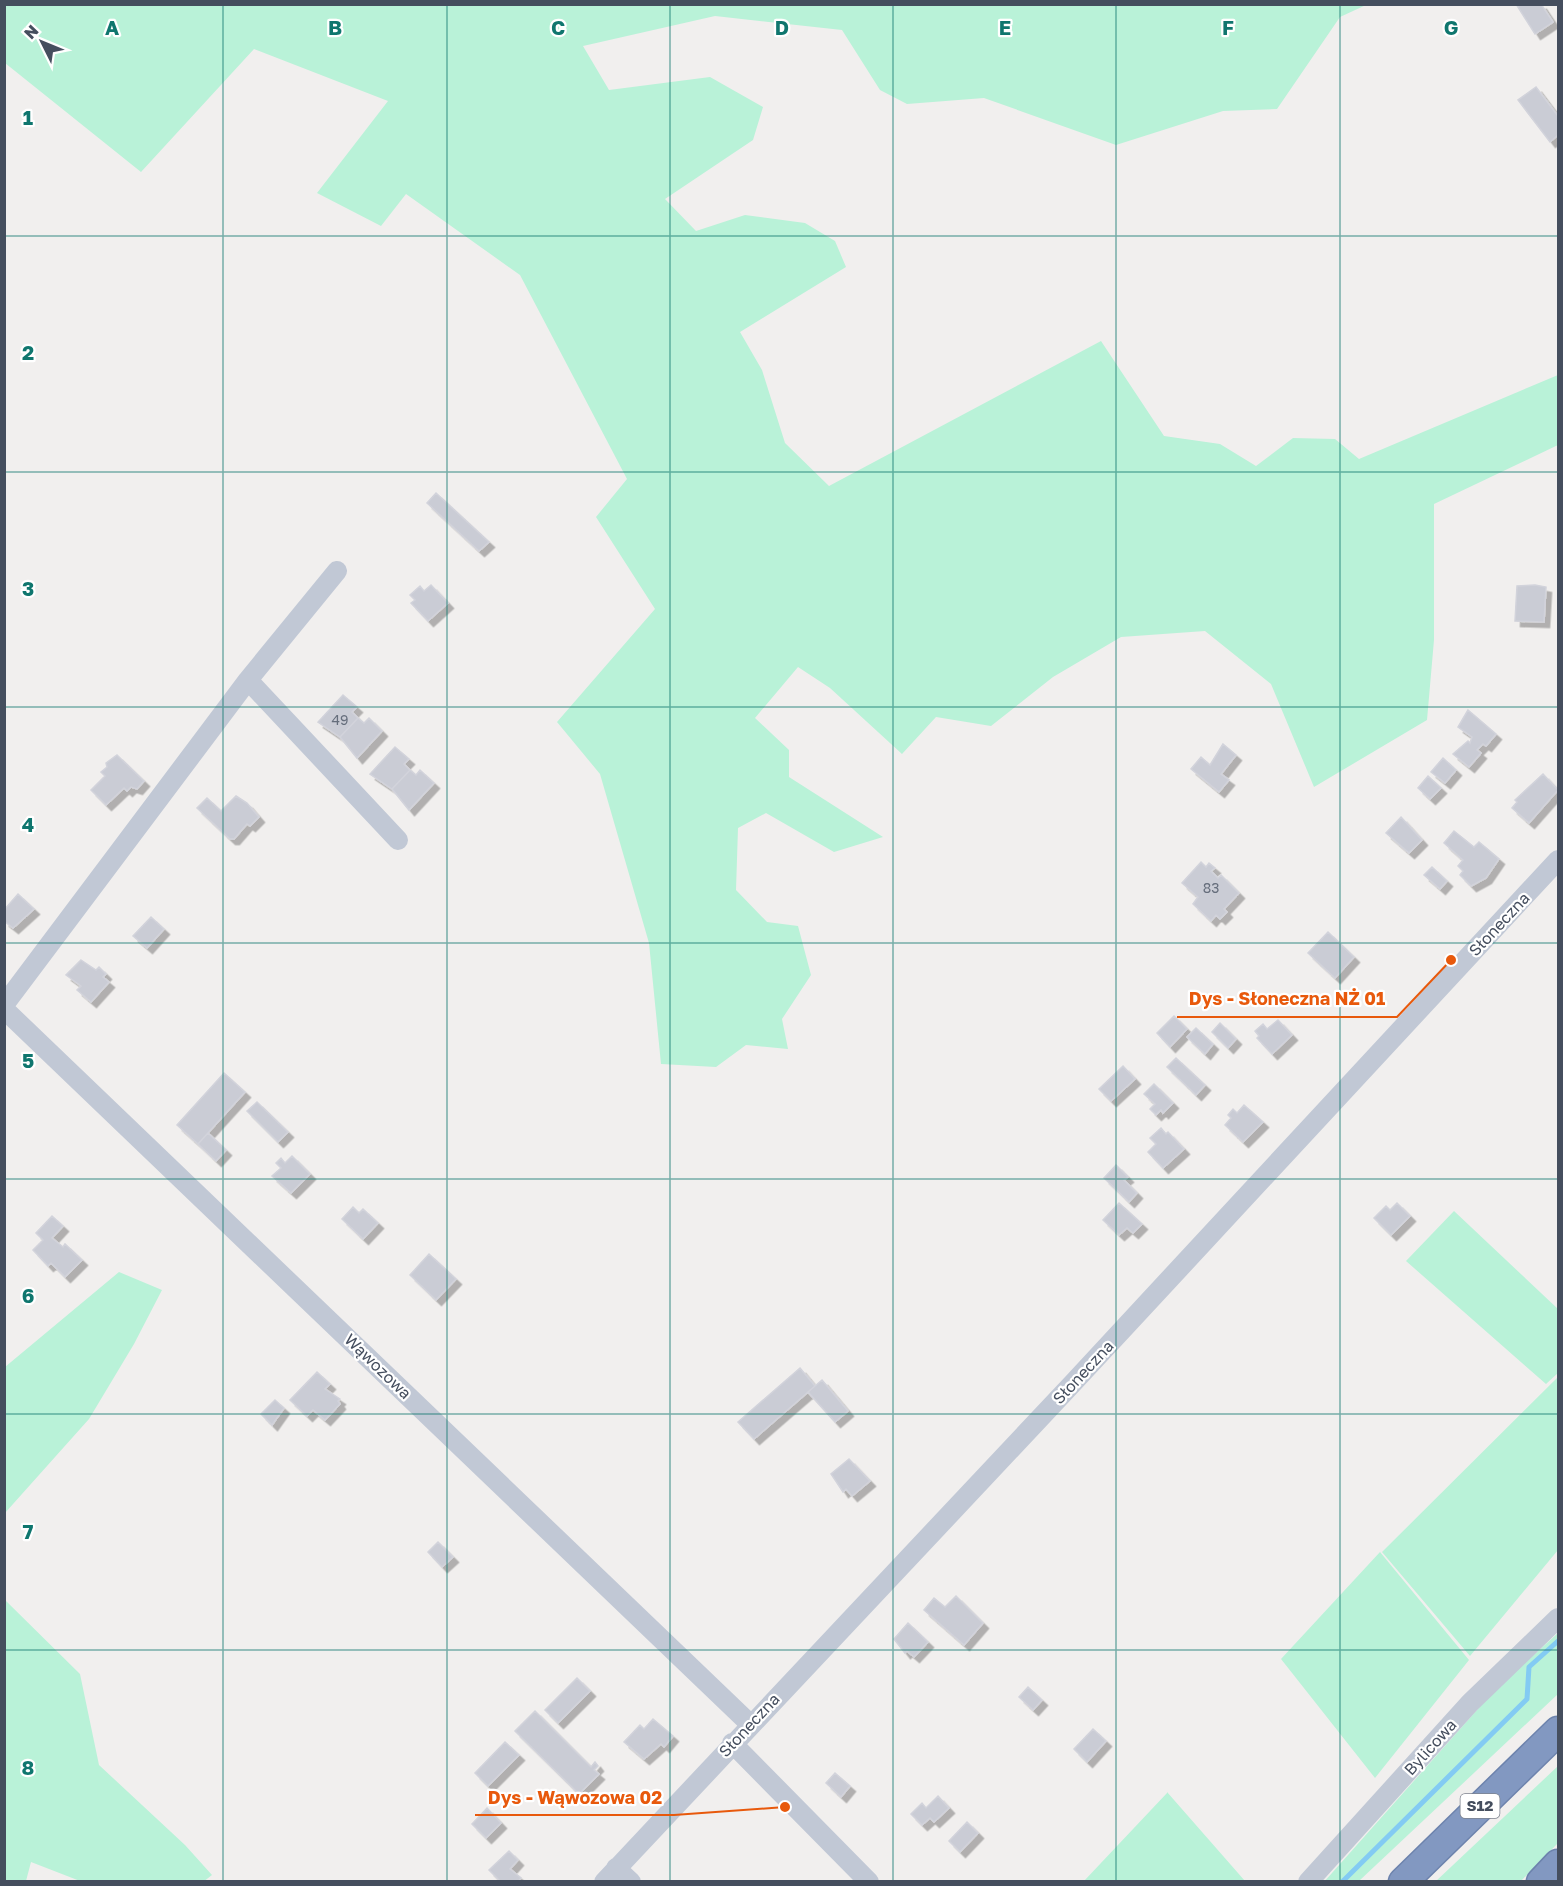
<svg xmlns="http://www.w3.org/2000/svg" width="1563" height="1886" font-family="'Golos Text',sans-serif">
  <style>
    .green { fill: #b9f2d8 }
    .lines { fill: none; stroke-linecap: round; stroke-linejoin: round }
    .stream { stroke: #83cbf3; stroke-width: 5 }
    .building { fill: #caccd5; stroke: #d2d3db; stroke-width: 1.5; filter: url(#shadow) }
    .highway-casing { stroke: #6d83ad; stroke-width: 31 }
    .minor { stroke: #c1c8d5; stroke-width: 20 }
    .highway { stroke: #8298c1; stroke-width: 28 }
    .grid { fill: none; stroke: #0f766e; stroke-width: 1.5; stroke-opacity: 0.55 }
    .labels { text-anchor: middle; stroke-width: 4.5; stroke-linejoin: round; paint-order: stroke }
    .number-label { font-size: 14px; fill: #666e7c }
    .shield { fill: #fff; stroke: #7d838e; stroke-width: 1.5 }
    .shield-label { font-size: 15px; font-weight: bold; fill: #454e5e }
    .street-label { font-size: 16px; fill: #454e5e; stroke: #fff }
    .grid-label { font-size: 20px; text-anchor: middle; font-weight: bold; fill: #0f766e; stroke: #fff; stroke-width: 4.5; stroke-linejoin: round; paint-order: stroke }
    .leader { fill: none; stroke: #e8590c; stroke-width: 2 }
    .callout-dot { fill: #e8590c; stroke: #fff; stroke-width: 2 }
    .callout-label { font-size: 18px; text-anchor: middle; font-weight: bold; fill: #e8590c; stroke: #fff; stroke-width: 4.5; stroke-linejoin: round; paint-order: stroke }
  </style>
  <defs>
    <filter id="shadow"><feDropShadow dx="5.5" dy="5.5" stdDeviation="0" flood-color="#0004"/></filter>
  </defs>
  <rect width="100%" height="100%" fill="#f1efee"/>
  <path class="green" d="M4,5H1366L1340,17L1277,109L1223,111L1116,145L984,98L907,104L880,90L842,30L715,16L583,46L609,90L710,77L763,107L753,140L665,199L696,231L745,215L805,223L835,241L846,267L740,332L762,370L785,443L829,486L1101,341L1164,436L1220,444L1256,466L1293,438L1335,439L1359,459L1558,375V445L1434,504V640L1427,720L1314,787L1271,684L1205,631L1121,637L1053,677L991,726L936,717L902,754L830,688L798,667L755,718L789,750V777L883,837L834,852L766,813L738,828L736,890L767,922L798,926L811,975L782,1019L788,1049L746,1045L716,1067L661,1064L649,943L600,774L557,722L655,609L596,517L627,479L520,275L406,194L381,226L317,193L388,101L254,49L141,172L5,63Z
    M1454,1211L1558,1309V1373L1546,1384L1406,1261Z
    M119,1272L162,1290L134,1344L89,1419L5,1513V1367Z
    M1558,1377V1550L1470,1656L1382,1552Z
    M1380,1552L1469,1660L1375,1778L1281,1659Z
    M4,1599L80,1674L99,1765L185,1845L212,1875L203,1882L80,1881L31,1862L26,1881H5Z
    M1558,1633V1694L1359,1881L1324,1882L1493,1692Z
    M1558,1766V1843L1521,1881L1435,1882Z
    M1167,1792L1245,1881H1084L1167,1793Z"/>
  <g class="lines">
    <path class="stream" d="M1342,1882L1527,1699L1529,1667L1558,1641"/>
  </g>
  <path class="building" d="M1516,4H1541L1553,22L1535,34Z
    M1536,87L1558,116V135L1550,142L1518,100Z
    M436,493L489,542L479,551L427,503Z
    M431,585L448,603L428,621L411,603L415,600L410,595L420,586L424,591Z
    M1535,585L1546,587L1544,622L1515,621L1517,586Z
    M343,695L357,707L352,712L358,718L340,737L318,722Z
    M1468,710L1496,734L1486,746L1483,744L1477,750L1481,753L1469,767L1453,754L1468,741L1470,743L1472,737L1458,727Z
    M358,718L364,723L369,718L382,731L357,758L340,737Z
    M1223,744L1236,755L1221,774L1229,780L1219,792L1191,769L1201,757L1210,765Z
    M395,747L409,759L404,764L410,770L392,789L370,774Z
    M117,755L144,781L137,789L131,787L127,791L124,788L106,805L91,790L105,776L101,772L107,767L106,763Z
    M1443,758L1456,770L1445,783L1431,772Z
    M410,770L416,775L420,770L434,783L409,810L392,789Z
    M1543,774L1558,790L1529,823L1512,808L1517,802L1515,800Z
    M1428,776L1441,788L1430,799L1418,788Z
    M236,796L247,803L259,817L250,826L247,824L234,839H230L197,808L207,798L221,811Z
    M1401,817L1422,840L1409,853L1386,833Z
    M1454,831L1474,847L1479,842L1499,859L1486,878L1471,886L1460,875L1463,871L1458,866L1463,860L1444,843Z
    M1201,862L1206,867L1209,863L1215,868L1211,871L1218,878L1221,875L1239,893L1224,909L1227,912L1220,919L1216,915L1211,921L1193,904L1198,897L1182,883Z
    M1432,867L1447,881L1440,889L1424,875Z
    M18,894L34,909L13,928L4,921V910Z
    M151,917L164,929L147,948L133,936Z
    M1328,932L1354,957L1335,978L1308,953Z
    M81,960L96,970L99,967L106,974L103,977L109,982L91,1002L77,990L81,986L66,975Z
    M1174,1016L1187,1029L1170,1047L1157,1033Z
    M1278,1020L1292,1035L1272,1054L1257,1038L1259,1036L1255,1031L1263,1024L1267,1029Z
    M1220,1023L1236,1039L1228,1048L1212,1032Z
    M1196,1028L1213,1044L1205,1054L1187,1037Z
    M1176,1058L1205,1085L1196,1095L1167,1067Z
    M1123,1066L1135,1079L1111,1101L1099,1089Z
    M224,1073L245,1092L198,1144L177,1125Z
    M1154,1084L1173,1103L1163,1113L1161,1110L1156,1115L1150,1109L1155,1104L1144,1094Z
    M257,1102L288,1132L278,1142L247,1111Z
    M1244,1105L1263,1122L1243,1142L1225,1125L1231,1118L1228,1115L1233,1109L1237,1113Z
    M1161,1128L1166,1134L1168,1132L1184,1149L1163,1168L1148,1152L1156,1144L1150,1138Z
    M208,1133L226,1150L216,1161L198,1144Z
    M292,1156L310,1174L291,1193L272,1176L281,1168L276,1163L281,1158L285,1163Z
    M1116,1165L1128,1177L1124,1180L1137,1193L1129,1202L1104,1178Z
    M1119,1203L1142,1224L1133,1233L1127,1228L1119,1235L1103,1220Z
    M1397,1203L1410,1216L1391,1235L1374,1218L1386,1206L1390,1210Z
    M353,1207L359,1213L363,1209L378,1223L363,1239L342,1219Z
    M52,1216L63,1226L52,1238L63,1247L65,1244L82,1260L65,1277L51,1263L48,1266L33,1250L43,1240L36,1233Z
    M429,1254L456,1279L436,1300L410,1275Z
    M800,1368L815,1386L754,1439L738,1422Z
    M317,1372L330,1384L325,1389L340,1399L338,1401L340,1404L325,1420L313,1410L307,1416L290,1400Z
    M822,1380L848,1411L835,1422L808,1392Z
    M275,1400L284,1408L272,1425L261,1414Z
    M849,1459L870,1481L852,1496L846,1489L843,1492L831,1474Z
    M438,1542L453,1557L442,1567L428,1552Z
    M956,1596L983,1623L964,1645L924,1610L934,1598L945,1607Z
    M908,1623L928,1642L914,1657L907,1651L905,1653L894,1639Z
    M577,1678L590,1691L558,1723L545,1710Z
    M1028,1687L1042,1700L1033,1710L1019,1697Z
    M535,1711L591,1767L595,1762L598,1766L594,1770L599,1774L579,1794L515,1731Z
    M653,1719L673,1736L664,1747L661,1744L644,1759L624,1742L640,1725L644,1729Z
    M1093,1729L1106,1741L1087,1762L1074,1749Z
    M505,1742L519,1755L488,1786L475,1773Z
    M835,1773L850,1786L841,1797L826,1783Z
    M938,1796L949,1808L934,1822L930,1818L922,1825L911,1814L922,1803L926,1808Z
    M487,1808L501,1823L486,1838L472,1824Z
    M967,1822L978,1833L960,1852L949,1841Z
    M509,1851L518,1860L510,1869L521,1878L518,1882H501L489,1870Z"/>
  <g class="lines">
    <defs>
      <path id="highway" d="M1403,1882L1558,1731
        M1541,1882L1558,1864"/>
    </defs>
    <use href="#highway" class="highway-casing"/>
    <path class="minor" d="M248,680L398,840
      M4,1005L248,680L337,571
      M4,1009L750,1724
      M732,1743L869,1882
      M616,1868L631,1882
      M604,1882L1073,1383L1558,860
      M1308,1882L1470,1703L1558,1618"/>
    <use href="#highway" class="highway"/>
  </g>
  <path class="grid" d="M223,4V1882M447,4V1882M670,4V1882M893,4V1882M1116,4V1882M1340,4V1882M4,236H1558M4,472H1558M4,707H1558M4,943H1558M4,1179H1558M4,1414H1558M4,1650H1558"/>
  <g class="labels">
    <g class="number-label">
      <text x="340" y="725">49</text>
      <text x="1211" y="893">83</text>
    </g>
    <rect class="shield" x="1460.5" y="1794" width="39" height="24" rx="4.5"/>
    <g class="shield-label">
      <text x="1480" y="1811">S12</text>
    </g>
    <g class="street-label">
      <text transform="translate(1499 924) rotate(-47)" y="6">Słoneczna</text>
      <text transform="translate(378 1366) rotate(44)" y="6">Wąwozowa</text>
      <text transform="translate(1083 1372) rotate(-47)" y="6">Słoneczna</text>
      <text transform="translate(749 1725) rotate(-47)" y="6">Słoneczna</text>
      <text transform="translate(1430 1747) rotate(-48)" y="6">Bylicowa</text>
    </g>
  </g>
  <g class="grid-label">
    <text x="112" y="35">A</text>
    <text x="335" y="35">B</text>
    <text x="558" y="35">C</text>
    <text x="782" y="35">D</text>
    <text x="1005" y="35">E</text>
    <text x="1228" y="35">F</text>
    <text x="1451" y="35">G</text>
    <text x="28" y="125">1</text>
    <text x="28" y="360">2</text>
    <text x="28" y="596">3</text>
    <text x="28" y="832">4</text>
    <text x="28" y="1068">5</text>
    <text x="28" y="1303">6</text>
    <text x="28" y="1539">7</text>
    <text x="28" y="1775">8</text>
  </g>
  <path class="leader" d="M1451 960L1397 1017H1177M785 1807L674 1815H475"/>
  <g class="callout-dot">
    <circle cx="1451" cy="960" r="6"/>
    <circle cx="785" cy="1807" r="6"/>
  </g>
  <g class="callout-label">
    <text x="1287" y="1005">Dys - Słoneczna NŻ 01</text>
    <text x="575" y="1804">Dys - Wąwozowa 02</text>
  </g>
  <rect width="1563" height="1886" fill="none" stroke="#454e5e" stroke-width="12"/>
  <g transform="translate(42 42) rotate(313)" stroke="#ffffff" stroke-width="4.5" paint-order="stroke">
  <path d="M0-4.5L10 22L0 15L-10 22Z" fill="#454e5e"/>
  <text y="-9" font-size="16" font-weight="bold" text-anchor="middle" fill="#454e5e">N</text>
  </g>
</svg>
